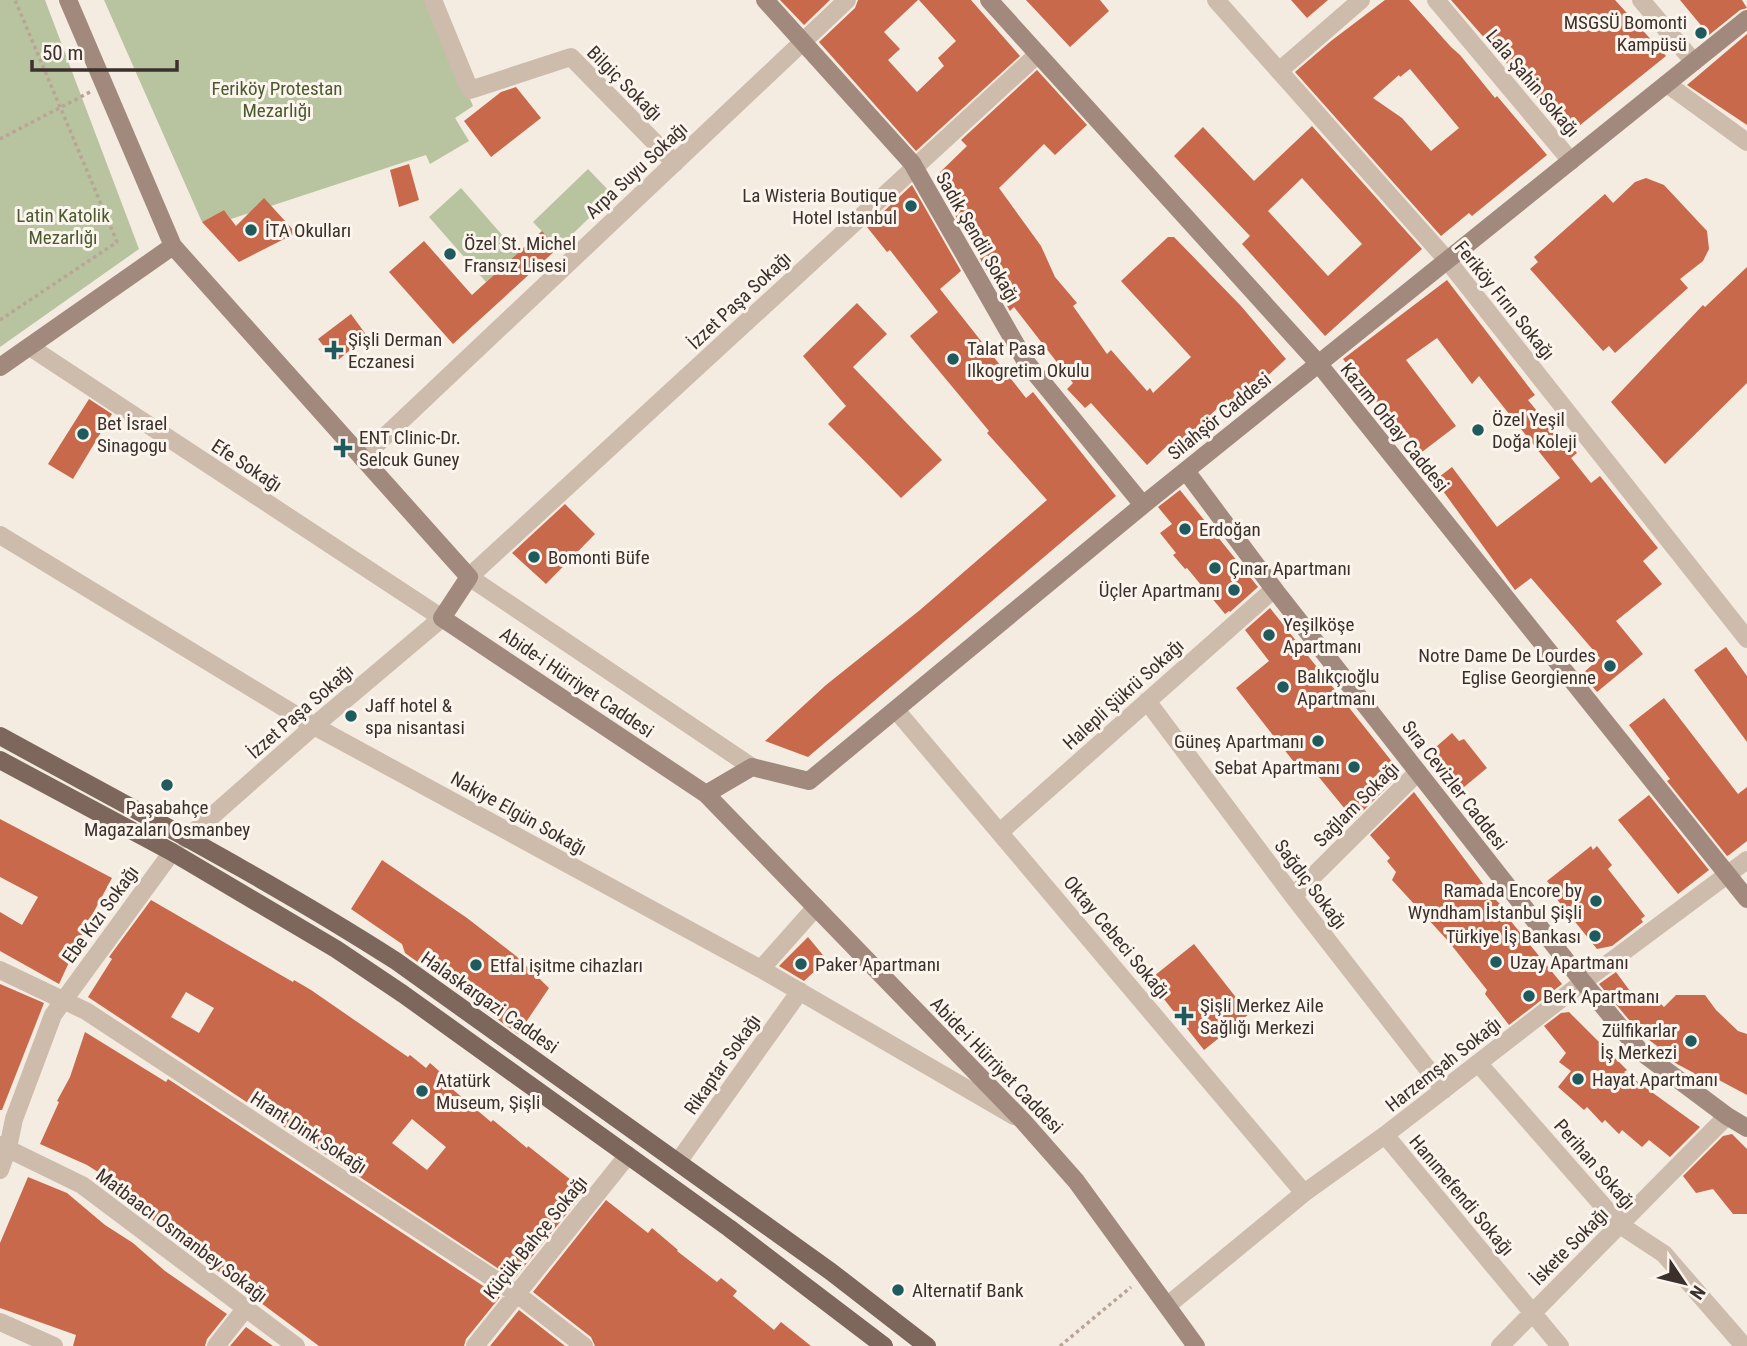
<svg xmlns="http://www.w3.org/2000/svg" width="1747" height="1346" font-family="'Roboto Condensed',sans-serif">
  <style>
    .green { fill: #b8c4a0 }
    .building { fill: #c8694b; fill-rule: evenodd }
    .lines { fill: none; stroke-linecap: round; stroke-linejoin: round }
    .path { stroke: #b9a596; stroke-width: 3.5; stroke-dasharray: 3.5 3.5; stroke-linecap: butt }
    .street { stroke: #cdbbac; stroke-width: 18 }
    .secondary { stroke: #a18a7d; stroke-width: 18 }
    .primary { stroke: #7d675c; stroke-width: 18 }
    .poi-dot { fill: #1f5a5e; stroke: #fbf5ee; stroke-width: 2.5 }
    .labels { text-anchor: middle; stroke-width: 6; stroke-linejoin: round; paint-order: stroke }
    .poi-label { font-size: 19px; fill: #3b302b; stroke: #fbf5ee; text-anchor: start }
    .street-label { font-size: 19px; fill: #3b302b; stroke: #fbf5ee }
    .park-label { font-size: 19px; fill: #4a5a2e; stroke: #fbf5ee }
  </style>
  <rect width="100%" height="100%" fill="#f4ebe1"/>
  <path class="green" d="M0,0H45L139,249L0,347Z
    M104,0H428L473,106L455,118L469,141L430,164L426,155L231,219L224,210L202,222Z
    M588,169L613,195L558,248L533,222Z
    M461,188L518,253L486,282L429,217Z"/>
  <path class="building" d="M780,0H830L804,25Z
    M858,0H918L884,32L900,49L888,60L917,92L944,66L938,58L956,41L919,0H971L1020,56L916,151L819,42L855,8Z
    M1026,0H1100L1109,11L1070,47Z
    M1291,0H1328L1307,18Z
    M1385,0H1409L1451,47L1460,55L1495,98L1497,96L1547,155L1472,216L1469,213L1441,236L1295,72L1331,41ZM1410,69L1459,128L1431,151L1402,118L1373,98L1399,75L1400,77Z
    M1451,0H1615L1666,56L1569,134Z
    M1680,0H1742L1747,8L1740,10L1709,35Z
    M1747,34V125L1687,85Z
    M1037,70L1087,125L1055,155L1044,144L999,188L1041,246L1055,277L1077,303L1073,306L1107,354L1111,350L1147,391L1150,388L1153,393L1191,357L1121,281L1168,237H1174L1241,306L1286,359L1233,407L1227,399L1174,450L1169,444L1147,465L1091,403L1085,408L1067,389L1073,383L1014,307L1010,311L934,178L967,146L961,140Z
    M516,87L541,118L491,157L464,121L501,92Z
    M1312,126L1422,249L1325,336L1242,244L1250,236L1174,156L1203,127L1254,181ZM1302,178L1362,244L1328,276L1268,211Z
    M409,164L419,200L399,207L390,170Z
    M1646,178L1664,185L1707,231L1709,249L1703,261L1680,279L1688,288L1615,353L1609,346L1603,351L1530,269L1538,262L1534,257L1605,194L1613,203L1635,182Z
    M912,185L961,271L940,289L1026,398L1033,392L1116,496L808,757L765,741L826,685L920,610L1047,500L987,433L989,431L910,336L938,312L890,250L887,252L867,227Z
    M264,198L296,233L239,262L202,222L224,210L236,226Z
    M542,231L558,248L453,344L389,272L424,241L472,295Z
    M1747,267V383L1665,464L1611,402L1703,305L1705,307Z
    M1447,280L1535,395L1528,400L1563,443L1566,440L1577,453L1571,458L1591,483L1600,476L1658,548L1643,561L1662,584L1616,621L1643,654L1597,692L1582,674L1600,658L1531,578L1515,590L1435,480L1452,467L1497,527L1560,478L1479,376L1472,384L1437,338L1406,360L1456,426L1418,455L1343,359Z
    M857,303L887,334L853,367L942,460L901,498L828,424L846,406L803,356Z
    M351,314L367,336L336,362L318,339Z
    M89,399L112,414L73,479L48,464Z
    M1180,490L1258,587L1230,612L1229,611L1225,614L1187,568L1185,569L1173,555L1176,553L1160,533L1172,524L1158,507Z
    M565,504L595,534L546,584L512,553Z
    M1270,608L1401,773L1354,820L1309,765L1301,771L1236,688L1269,661L1245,630Z
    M1726,647L1747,676V742L1694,670Z
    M1664,698L1738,794L1747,787V841L1729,855L1727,856L1667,781L1670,779L1629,725Z
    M1452,733L1459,741L1464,739L1487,768L1458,792L1429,753Z
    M1414,792L1493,897L1503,907L1500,908L1562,984L1509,1025L1485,994L1487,990L1449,942L1392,880L1396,872L1387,861L1390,858L1370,835Z
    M1649,795L1709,870L1678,894L1618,820Z
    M0,819L112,878L84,930L59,984L0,951V912L22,925L38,897L0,877Z
    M1591,846L1593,850L1597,846L1612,865L1608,869L1645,916L1641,919L1643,922L1612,946L1597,949L1547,887L1550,885L1547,881Z
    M382,860L467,918L516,956L549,988L518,1034L405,953L402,944L351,909Z
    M151,900L293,982L294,980L311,990L408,1057L410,1055L426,1068L430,1063L447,1078L444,1082L491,1122L493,1120L527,1148L528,1146L585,1191L514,1279L88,997L112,959L109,957ZM186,992L214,1008L199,1033L171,1017ZM412,1119L446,1147L427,1170L392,1143Z
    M808,937L827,960L804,981L779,966Z
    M1194,944L1249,1014L1204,1050L1149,980Z
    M1616,972L1630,991L1632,990L1645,1004L1653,996L1664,1007L1676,995H1705L1716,1010L1738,1031L1747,1034V1095L1717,1079L1709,1089L1694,1073L1677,1064L1655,1048L1657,1046L1640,1033L1599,984Z
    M0,984L44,1003L2,1110H0Z
    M1569,1012L1627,1070L1624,1072L1700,1127L1670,1157L1649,1140L1642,1147L1622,1130L1619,1134L1605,1120L1602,1123L1587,1107L1584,1110L1558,1087L1571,1071L1559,1062L1566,1053L1544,1026L1561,1013Z
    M85,1032L166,1082L168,1079L500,1297L466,1339L464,1346H319L161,1229L162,1227L128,1202L106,1177L87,1165L40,1144L59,1102L57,1101L70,1077Z
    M1732,1134L1747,1149V1214H1733L1713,1189L1696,1193L1683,1176L1723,1136Z
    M28,1177L67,1193L105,1225L133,1243L165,1271L227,1314L207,1339L205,1346H73L76,1335L0,1308V1243Z
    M606,1200L648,1233L652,1228L678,1250L677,1251L717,1282L721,1278L737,1291L733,1296L774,1330L781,1322L811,1346H595L591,1337L533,1292Z
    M519,1310L565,1346H490Z
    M246,1327L273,1346H230Z"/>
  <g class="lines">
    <path class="path" d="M0,139L90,92
      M0,320L117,242L15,0
      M1060,1346L1131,1287"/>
    <path class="street" d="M433,0L470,90L571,57L675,163
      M1216,0L1447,260L1747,639
      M1436,0L1571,161
      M1641,0L1694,62
      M1279,71L1361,0
      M1667,84L1747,142
      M30,347L442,618L314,726L186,839
      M362,458L847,0
      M0,535L314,726L761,969L1014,1116
      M1147,701L1293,896L1444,1090
      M896,710L1304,1193
      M752,767L469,577L1038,54
      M1000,832L1274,589
      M1293,896L1418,772
      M761,969L816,907
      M0,970L86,1011L517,1294L584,1346
      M1478,1063L1620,1225L1664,1254L1744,1346
      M1385,1135L1560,1346
      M0,1145L82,1185L296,1346
      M678,1162L800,991
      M0,1170L8,1148L14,1119L53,1015L172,852
      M1168,1305L1304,1193L1385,1135L1583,982L1747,860
      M0,1322L54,1346
      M216,1346L245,1309
      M475,1346L628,1155
      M1500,1346L1727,1116"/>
    <path class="secondary" d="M68,0L173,246L469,577L442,618L706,794L1023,1121L1076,1181L1196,1346
      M765,0L912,163L1026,362L1143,505
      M989,0L1318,363L1747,899
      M0,367L173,246
      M1186,471L1274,589L1583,982L1640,1051L1727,1116L1747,1128
      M706,794L752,767L809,781L1143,505L1747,19"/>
    <path class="primary" d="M0,736C133,809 268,879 396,961L830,1271L927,1346
      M0,760L172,852L336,949L403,994L729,1228L884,1346"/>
  </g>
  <g class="poi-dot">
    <circle cx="1701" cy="33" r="7"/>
    <circle cx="911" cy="206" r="7"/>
    <circle cx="251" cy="230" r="7"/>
    <circle cx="450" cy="254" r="7"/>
    <path d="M330.5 339.5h7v7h7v7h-7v7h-7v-7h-7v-7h7z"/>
    <circle cx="953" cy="359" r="7"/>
    <circle cx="1478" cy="430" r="7"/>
    <circle cx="83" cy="434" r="7"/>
    <path d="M339.5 437.5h7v7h7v7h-7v7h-7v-7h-7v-7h7z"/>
    <circle cx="1185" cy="529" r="7"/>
    <circle cx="534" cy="557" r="7"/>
    <circle cx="1215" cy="568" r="7"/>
    <circle cx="1234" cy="590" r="7"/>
    <circle cx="1269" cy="635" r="7"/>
    <circle cx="1610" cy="666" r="7"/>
    <circle cx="1283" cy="687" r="7"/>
    <circle cx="351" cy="716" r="7"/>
    <circle cx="1318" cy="741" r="7"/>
    <circle cx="1354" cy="767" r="7"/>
    <circle cx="167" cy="785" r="7"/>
    <circle cx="1596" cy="901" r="7"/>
    <circle cx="1595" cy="936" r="7"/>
    <circle cx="1496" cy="962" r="7"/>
    <circle cx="801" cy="964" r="7"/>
    <circle cx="476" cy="965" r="7"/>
    <circle cx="1529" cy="996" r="7"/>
    <path d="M1180.5 1005.5h7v7h7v7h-7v7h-7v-7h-7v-7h7z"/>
    <circle cx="1691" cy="1041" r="7"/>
    <circle cx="1578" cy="1079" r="7"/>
    <circle cx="422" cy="1091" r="7"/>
    <circle cx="898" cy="1290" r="7"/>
  </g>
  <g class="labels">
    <g class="poi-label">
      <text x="1687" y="29" text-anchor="end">MSGSÜ Bomonti<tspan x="1687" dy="22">Kampüsü</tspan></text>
      <text x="897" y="202" text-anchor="end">La Wisteria Boutique<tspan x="897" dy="22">Hotel Istanbul</tspan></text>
      <text x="265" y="237">İTA Okulları</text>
      <text x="464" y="250">Özel St. Michel<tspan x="464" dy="22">Fransız Lisesi</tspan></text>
      <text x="348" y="346">Şişli Derman<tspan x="348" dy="22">Eczanesi</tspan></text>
      <text x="967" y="355">Talat Pasa<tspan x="967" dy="22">Ilkogretim Okulu</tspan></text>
      <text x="1492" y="426">Özel Yeşil<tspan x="1492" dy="22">Doğa Koleji</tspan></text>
      <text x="97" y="430">Bet İsrael<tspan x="97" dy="22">Sinagogu</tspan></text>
      <text x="359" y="444">ENT Clinic-Dr.<tspan x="359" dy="22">Selcuk Guney</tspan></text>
      <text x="1199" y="536">Erdoğan</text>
      <text x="548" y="564">Bomonti Büfe</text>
      <text x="1229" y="575">Çınar Apartmanı</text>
      <text x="1220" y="597" text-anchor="end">Üçler Apartmanı</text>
      <text x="1283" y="631">Yeşilköşe<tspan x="1283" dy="22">Apartmanı</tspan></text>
      <text x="1596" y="662" text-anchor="end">Notre Dame De Lourdes<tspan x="1596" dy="22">Eglise Georgienne</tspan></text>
      <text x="1297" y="683">Balıkçıoğlu<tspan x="1297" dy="22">Apartmanı</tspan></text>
      <text x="365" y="712">Jaff hotel &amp;<tspan x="365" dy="22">spa nisantasi</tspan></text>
      <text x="1304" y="748" text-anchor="end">Güneş Apartmanı</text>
      <text x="1340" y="774" text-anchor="end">Sebat Apartmanı</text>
      <text x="167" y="814" text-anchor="middle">Paşabahçe<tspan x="167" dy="22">Magazaları Osmanbey</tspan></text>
      <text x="1582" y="897" text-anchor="end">Ramada Encore by<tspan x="1582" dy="22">Wyndham İstanbul Şişli</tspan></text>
      <text x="1581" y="943" text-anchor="end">Türkiye İş Bankası</text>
      <text x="1510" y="969">Uzay Apartmanı</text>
      <text x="815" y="971">Paker Apartmanı</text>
      <text x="490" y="972">Etfal işitme cihazları</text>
      <text x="1543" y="1003">Berk Apartmanı</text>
      <text x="1200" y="1012">Şişli Merkez Aile<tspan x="1200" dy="22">Sağlığı Merkezi</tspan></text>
      <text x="1677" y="1037" text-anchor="end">Zülfikarlar<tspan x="1677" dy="22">İş Merkezi</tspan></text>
      <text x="1592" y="1086">Hayat Apartmanı</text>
      <text x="436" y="1087">Atatürk<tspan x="436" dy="22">Museum, Şişli</tspan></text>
      <text x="912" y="1297">Alternatif Bank</text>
    </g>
    <g class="street-label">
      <text transform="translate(625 83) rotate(45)" y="7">Bilgiç Sokağı</text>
      <text transform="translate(1533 83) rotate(50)" y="7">Lala Şahin Sokağı</text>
      <text transform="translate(636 170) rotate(-43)" y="7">Arpa Suyu Sokağı</text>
      <text transform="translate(978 237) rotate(60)" y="7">Sadık Şendil Sokağı</text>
      <text transform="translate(739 300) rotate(-43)" y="7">İzzet Paşa Sokağı</text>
      <text transform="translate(1505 300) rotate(51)" y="7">Feriköy Fırın Sokağı</text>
      <text transform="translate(1219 416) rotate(-39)" y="7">Silahşör Caddesi</text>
      <text transform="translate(1395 427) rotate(51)" y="7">Kazım Orbay Caddesi</text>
      <text transform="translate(247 465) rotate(33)" y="7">Efe Sokağı</text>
      <text transform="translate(577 682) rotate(34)" y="7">Abide-i Hürriyet Caddesi</text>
      <text transform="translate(1123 694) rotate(-42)" y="7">Halepli Şükrü Sokağı</text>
      <text transform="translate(300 711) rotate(-41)" y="7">İzzet Paşa Sokağı</text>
      <text transform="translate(1455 785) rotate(52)" y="7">Sıra Cevizler Caddesi</text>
      <text transform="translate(1356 804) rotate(-45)" y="7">Sağlam Sokağı</text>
      <text transform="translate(519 813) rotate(29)" y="7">Nakiye Elgün Sokağı</text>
      <text transform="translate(1311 884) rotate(53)" y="7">Sağdıç Sokağı</text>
      <text transform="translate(100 914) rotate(-54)" y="7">Ebe Kızı Sokağı</text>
      <text transform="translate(1117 937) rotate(50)" y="7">Oktay Cebeci Sokağı</text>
      <text transform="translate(490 1002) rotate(35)" y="7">Halaskargazi Caddesi</text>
      <text transform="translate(722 1064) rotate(-55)" y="7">Rikaptar Sokağı</text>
      <text transform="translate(1443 1064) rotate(-38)" y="7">Harzemşah Sokağı</text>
      <text transform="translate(997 1065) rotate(46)" y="7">Abide-i Hürriyet Caddesi</text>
      <text transform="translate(309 1132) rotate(33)" y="7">Hrant Dink Sokağı</text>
      <text transform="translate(1595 1164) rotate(49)" y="7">Perihan Sokağı</text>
      <text transform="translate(1462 1195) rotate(50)" y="7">Hanımefendi Sokağı</text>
      <text transform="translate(182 1235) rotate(37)" y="7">Matbaacı Osmanbey Sokağı</text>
      <text transform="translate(535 1237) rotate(-51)" y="7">Küçük Bahçe Sokağı</text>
      <text transform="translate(1569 1246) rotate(-45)" y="7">İskete Sokağı</text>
    </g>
    <g class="park-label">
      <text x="277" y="95">Feriköy Protestan<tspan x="277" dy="22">Mezarlığı</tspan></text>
      <text x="63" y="222">Latin Katolik<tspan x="63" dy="22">Mezarlığı</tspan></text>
    </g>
  </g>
  <g transform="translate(1684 1283) rotate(125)" stroke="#fbf5ee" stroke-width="5" paint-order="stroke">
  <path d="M0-5L12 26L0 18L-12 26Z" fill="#3b302b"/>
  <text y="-10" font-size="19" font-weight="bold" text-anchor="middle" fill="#3b302b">N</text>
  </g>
  <path d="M32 60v10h145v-10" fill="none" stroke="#3b302b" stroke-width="3.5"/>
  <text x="42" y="60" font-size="21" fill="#3b302b" stroke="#fbf5ee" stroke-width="5" paint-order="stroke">50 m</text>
</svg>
